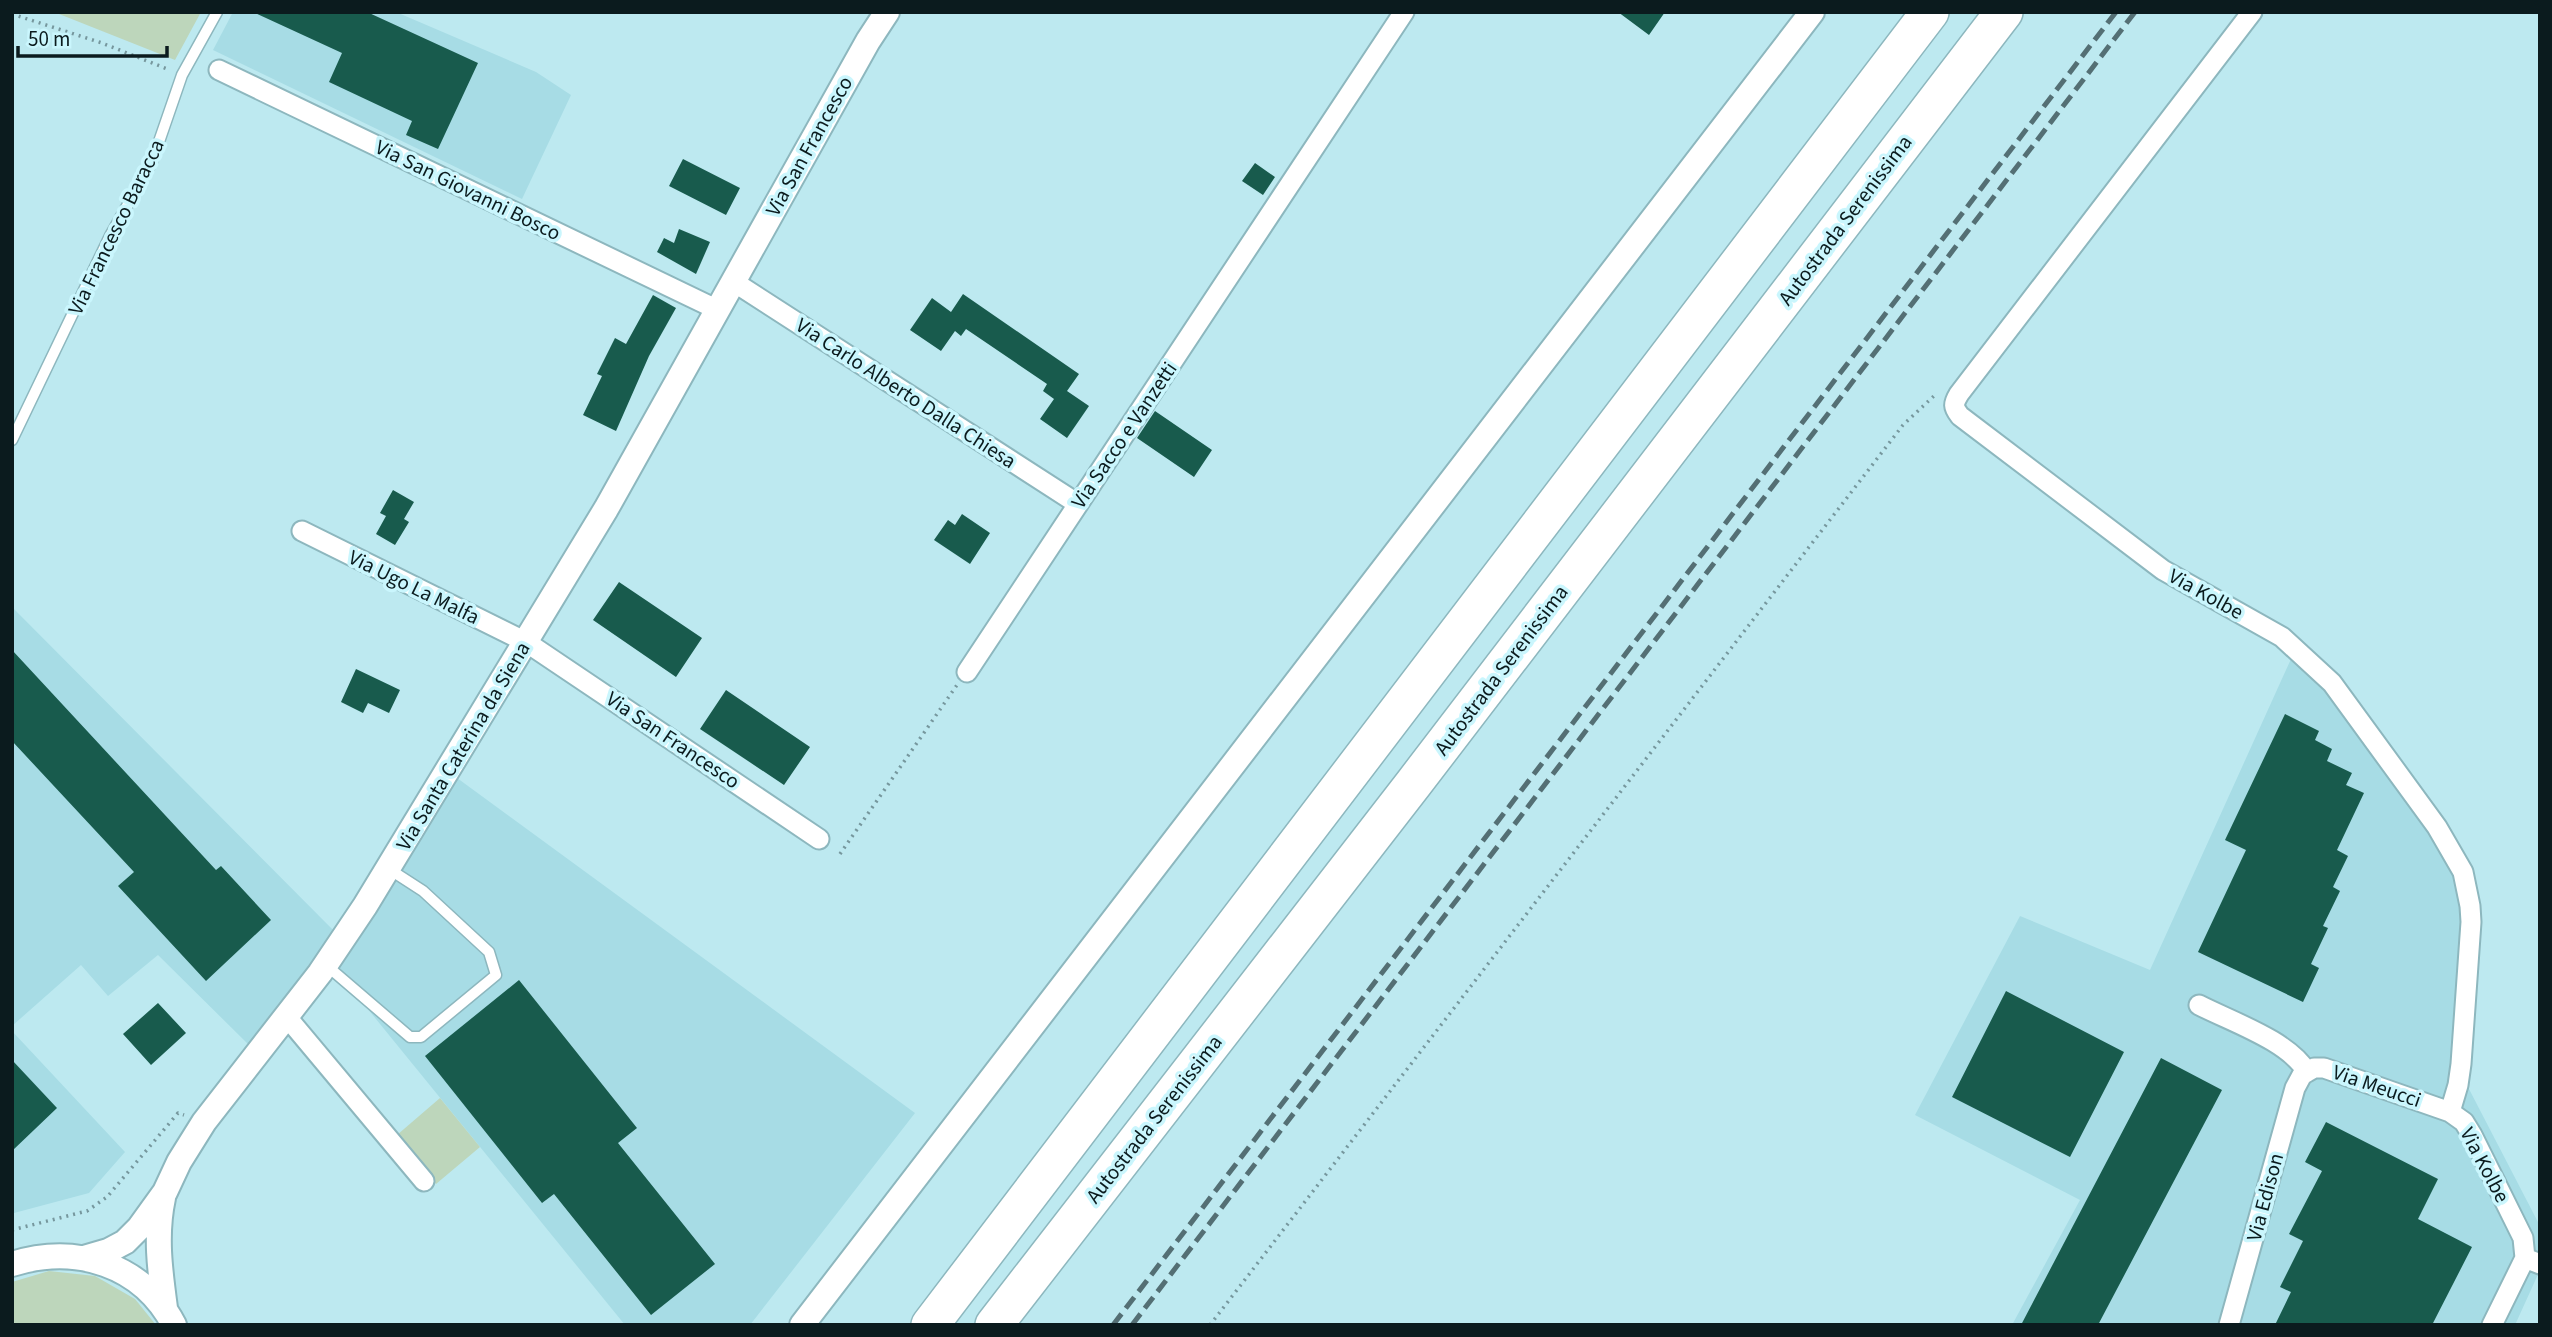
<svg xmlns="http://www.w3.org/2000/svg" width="2552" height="1337" font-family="'Source Sans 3',sans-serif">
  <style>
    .built { fill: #a7dce5 }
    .green { fill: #bdd6bb }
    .building { fill: #185b4d }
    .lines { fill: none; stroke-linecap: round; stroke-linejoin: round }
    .service-casing { stroke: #8db7be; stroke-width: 13 }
    .minor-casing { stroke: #8db7be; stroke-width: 23 }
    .tertiary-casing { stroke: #8db7be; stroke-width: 28 }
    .motorway-casing { stroke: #8db7be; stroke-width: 40 }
    .path { stroke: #76979d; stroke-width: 3.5; stroke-dasharray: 2 5; stroke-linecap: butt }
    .service { stroke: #fff; stroke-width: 10 }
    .minor { stroke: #fff; stroke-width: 19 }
    .tertiary { stroke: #fff; stroke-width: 24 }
    .motorway { stroke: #fff; stroke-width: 37 }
    .rail { stroke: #546f74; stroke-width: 5; stroke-dasharray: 14 7; stroke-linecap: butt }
    .labels { text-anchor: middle; stroke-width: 7; stroke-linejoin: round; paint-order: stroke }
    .street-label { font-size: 21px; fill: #0b1b1e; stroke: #caf6fd }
  </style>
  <rect width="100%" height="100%" fill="#bde9f0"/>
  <path class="built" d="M233,12H396L536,72L571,95L522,199L213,50Z
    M12,607L339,936L252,1048L158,955L108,996L81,965L12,1026Z
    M2291,659L2306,666L2328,685L2443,847L2463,894L2455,1062L2540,1226V1270L2515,1325H2012L2080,1200L1915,1115L2020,916L2150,970Z
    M453,775L915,1113L750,1325H625L332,965Z
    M12,1031L125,1152L89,1193L14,1213Z"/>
  <path class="green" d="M54,12H201L175,60Z
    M440,1098L480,1147L436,1184L397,1135Z
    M49,1271L95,1276L135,1299L156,1325H12V1282Z"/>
  <path class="building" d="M253,12H367L478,63L438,149L406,135L412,121L329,82L342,53Z
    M1618,12H1665L1649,35Z
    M683,159L740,188L726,215L669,186Z
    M1255,163L1275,177L1263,195L1242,181Z
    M679,229L710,242L696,274L657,252L664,238L674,243Z
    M963,294L1079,374L1067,391L1089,406L1067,438L1040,419L1054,399L1043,391L1047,384L966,329L961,336L955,331L941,351L910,330L932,298L951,312Z
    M653,295L676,308L649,356L616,431L583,415L602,376L597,374L615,338L626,344Z
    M1155,411L1212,450L1194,477L1137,438Z
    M393,490L414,502L404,519L409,522L395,545L376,534L386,516L380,513Z
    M962,514L990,533L970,564L934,540L948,520L955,525Z
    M619,582L702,638L676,677L593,620Z
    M12,650L216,870L221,866L271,920L206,981L118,886L134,872L12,741Z
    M356,669L400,690L389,713L368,703L363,713L341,702Z
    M726,690L810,747L784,785L700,729Z
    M2285,714L2319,731L2315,740L2332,749L2327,761L2352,773L2346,785L2364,793L2337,850L2348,856L2333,887L2340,891L2323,926L2328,928L2311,964L2319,968L2303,1002L2198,952L2246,850L2225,840Z
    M519,980L637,1128L618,1143L715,1264L651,1315L554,1194L542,1203L425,1056Z
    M2006,991L2124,1052L2070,1157L1952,1097Z
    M158,1003L186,1033L151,1065L123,1034Z
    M2161,1058L2222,1090L2098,1325H2021Z
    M12,1060L57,1108L12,1151Z
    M2326,1122L2438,1179L2418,1219L2472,1247L2432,1325H2275L2291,1292L2280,1287L2303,1241L2289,1234L2322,1171L2305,1162Z"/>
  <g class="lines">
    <defs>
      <path id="service" d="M12,440L110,236L152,162L182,75L217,12
        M326,965L410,1037H421L496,975L489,952L423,891L389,869"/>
      <path id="minor" d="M2252,12L1959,394C1953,404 1953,407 1960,416L2163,570L2282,637L2332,683L2437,827L2463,872L2470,906L2471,922L2461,1064L2458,1085L2450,1112L2464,1122L2472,1135L2523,1238L2525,1258L2540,1264
        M219,70L718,310
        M734,282L1078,504
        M302,531L526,642L819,839
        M967,672L1404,12
        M2199,1005C2232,1022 2289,1041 2307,1072L2314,1068H2324L2450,1112
        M286,1016L424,1181
        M2229,1325L2295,1088L2302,1075L2307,1072
        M2492,1325L2525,1258"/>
      <path id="tertiary" d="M163,1198C155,1235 160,1271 165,1308
        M84,1258L108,1251L125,1242L139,1228L165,1192L179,1162L204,1122L320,973L365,906L606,509L868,41L887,12
        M12,1264C76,1244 142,1264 174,1325
        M802,1325L1812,12"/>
      <path id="motorway" d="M930,1325L1930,12
        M994,1325L1414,783L2004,12"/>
    </defs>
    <use href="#service" class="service-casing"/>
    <use href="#minor" class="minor-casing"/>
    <use href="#tertiary" class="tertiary-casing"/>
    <use href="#motorway" class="motorway-casing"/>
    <path class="path" d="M12,14L102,43L170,70
      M840,854L957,685
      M12,1230L87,1211L107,1197L178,1113L184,1115
      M1210,1325L1903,425L1936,394"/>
    <use href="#service" class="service"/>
    <use href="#minor" class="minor"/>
    <use href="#tertiary" class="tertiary"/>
    <use href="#motorway" class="motorway"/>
    <path class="rail" d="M1113,1325L2116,12
      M1132,1325L2135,12"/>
  </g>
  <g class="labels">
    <g class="street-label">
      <text transform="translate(809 146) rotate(-61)" y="7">Via San Francesco</text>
      <text transform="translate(468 190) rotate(26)" y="7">Via San Giovanni Bosco</text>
      <text transform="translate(1845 220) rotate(-53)" y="7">Autostrada Serenissima</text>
      <text transform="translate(116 227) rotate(-64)" y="7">Via Francesco Baracca</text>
      <text transform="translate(906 393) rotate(33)" y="7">Via Carlo Alberto Dalla Chiesa</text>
      <text transform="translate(1124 435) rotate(-56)" y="7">Via Sacco e Vanzetti</text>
      <text transform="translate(414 587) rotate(26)" y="7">Via Ugo La Malfa</text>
      <text transform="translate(2206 594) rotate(29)" y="7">Via Kolbe</text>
      <text transform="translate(1501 670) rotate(-53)" y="7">Autostrada Serenissima</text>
      <text transform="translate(673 740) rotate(34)" y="7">Via San Francesco</text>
      <text transform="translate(463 746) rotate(-59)" y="7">Via Santa Caterina da Siena</text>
      <text transform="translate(2377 1086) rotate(19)" y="7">Via Meucci</text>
      <text transform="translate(1154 1119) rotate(-52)" y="7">Autostrada Serenissima</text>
      <text transform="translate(2485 1165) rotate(62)" y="7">Via Kolbe</text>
      <text transform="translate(2265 1197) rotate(-75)" y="7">Via Edison</text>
    </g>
  </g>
  <rect width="2552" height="1337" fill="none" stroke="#0b1b1e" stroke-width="28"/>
  <path d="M18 46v10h149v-10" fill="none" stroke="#0b1b1e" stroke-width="3.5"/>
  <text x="28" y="46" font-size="21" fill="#0b1b1e" stroke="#caf6fd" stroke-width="5" paint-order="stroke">50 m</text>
</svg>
